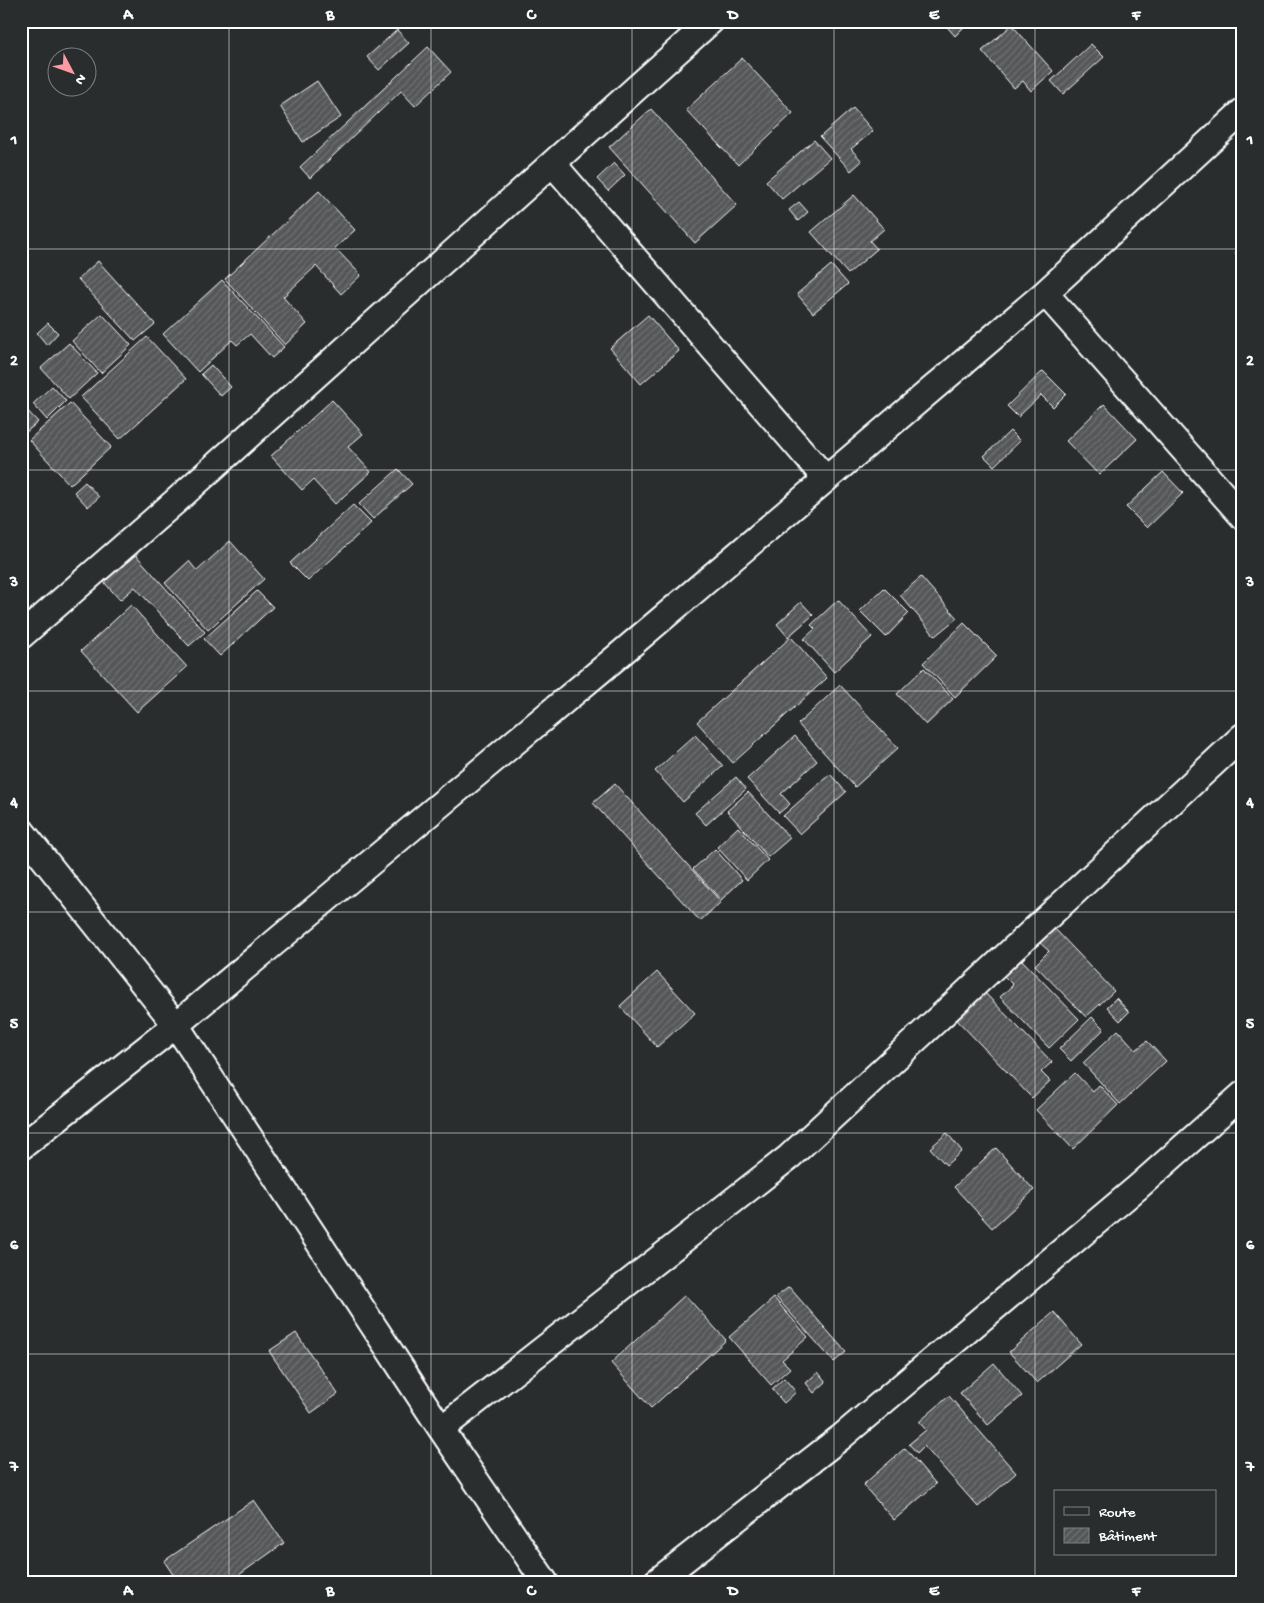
<svg xmlns="http://www.w3.org/2000/svg" width="1264" height="1603" font-family="'Gochi Hand',sans-serif">
  <style>
    .building { fill: url(#building-hatch); stroke: #fff }
    .lines { fill: none; stroke-linecap: round; stroke-linejoin: round }
    .minor-casing { stroke: #fff; stroke-width: 29 }
    .minor { stroke: #2a2d2e; stroke-width: 25 }
    .grid { fill: none; stroke: #fff; stroke-width: 1; stroke-opacity: 0.55 }
    .neatline { fill: none; stroke: #fff; stroke-width: 2 }
    .grid-label { font-size: 16px; text-anchor: middle; font-weight: bold; fill: #fff }
  </style>
  <defs>
    <pattern id="building-hatch" width="6" height="6" patternUnits="userSpaceOnUse" patternTransform="scale(1.25)"><rect width="6" height="6" fill="#555758"/><path d="M-1 1l2-2M0 6l6-6M5 7l2-2" fill="none" stroke="#6e7071"/></pattern>
  </defs>
  <rect width="100%" height="100%" fill="#2a2d2e"/>
  <filter id="ink" filterUnits="userSpaceOnUse"><feTurbulence type="fractalNoise" baseFrequency=".02" numOctaves="2"/><feDisplacementMap in="SourceGraphic" scale="10" xChannelSelector="R" yChannelSelector="G"/><feConvolveMatrix kernelMatrix="1 2 1 2 8 2 1 2 1" color-interpolation-filters="sRGB"/></filter>
  <g filter="url(#ink)">
    <path class="building" d="M942,21H970L955,36Z
      M1012,25L1053,71L1031,91L1023,81L1014,88L982,51Z
      M397,30L409,43L379,70L367,57Z
      M1091,44L1104,57L1063,94L1051,81Z
      M428,47L451,72L415,106L401,91L310,178L300,167Z
      M742,58L793,113L738,165L686,110Z
      M317,81L341,117L303,142L280,106Z
      M853,108L873,131L851,149L862,161L851,171L820,137Z
      M651,109L737,205L695,243L609,147Z
      M814,140L830,158L782,199L766,181Z
      M614,163L625,175L608,191L597,179Z
      M319,191L355,230L335,248L361,275L341,294L316,266L283,297L307,324L285,345L225,279Z
      M854,195L884,229L870,241L877,249L848,274L811,232Z
      M799,202L808,212L798,221L789,210Z
      M1243,245V261L1235,253Z
      M98,261L155,324L135,341L78,279Z
      M831,265L848,284L813,313L797,294Z
      M222,280L284,347L272,358L250,334L237,345L232,340L198,372L163,334Z
      M102,314L131,345L101,373L72,341Z
      M648,315L679,351L641,384L610,348Z
      M48,323L58,333L47,345L37,333Z
      M147,337L186,379L120,439L81,397Z
      M69,343L97,373L69,399L41,368Z
      M211,365L231,387L221,396L201,374Z
      M1043,371L1066,394L1053,407L1041,395L1018,417L1007,406Z
      M52,386L66,401L47,420L33,404Z
      M21,392L28,399L22,405L38,422L25,433L21,429Z
      M332,400L363,434L348,447L371,472L335,504L313,480L302,490L271,456Z
      M70,403L111,447L70,485L29,440Z
      M1104,404L1137,439L1099,475L1066,441Z
      M1010,431L1020,441L994,466L984,456Z
      M398,469L412,484L373,519L359,504Z
      M1163,472L1183,493L1147,528L1126,507Z
      M85,482L99,497L88,507L74,492Z
      M353,505L371,523L308,581L290,563Z
      M230,541L264,579L208,630L165,583L189,561L197,571Z
      M135,554L205,632L189,646L135,587L120,600L104,582Z
      M921,577L957,618L935,636L900,595Z
      M884,588L909,613L886,637L860,611Z
      M257,591L273,607L220,656L204,639Z
      M838,600L872,637L834,672L804,639L815,629L811,625Z
      M801,602L813,615L788,637L777,624Z
      M131,605L187,667L137,712L81,651Z
      M964,623L997,656L955,697L923,663Z
      M791,637L827,678L733,763L697,722Z
      M924,668L953,699L926,725L897,694Z
      M840,685L898,748L855,787L798,724Z
      M695,735L723,766L683,802L655,771Z
      M795,736L817,761L781,794L790,804L779,813L747,779Z
      M830,774L846,792L800,834L783,816Z
      M736,777L746,789L706,825L695,813Z
      M615,784L721,902L700,921L593,803Z
      M748,792L790,838L768,857L727,811Z
      M738,827L768,860L747,880L717,847Z
      M715,849L742,880L721,900L693,869Z
      M1054,928L1114,991L1086,1017L1035,965L1049,951L1039,942Z
      M1020,958L1079,1019L1049,1048L1000,997L1013,985L1003,975Z
      M657,972L695,1013L657,1047L620,1006Z
      M983,991L1052,1062L1041,1072L1050,1081L1032,1098L955,1018Z
      M1116,998L1129,1012L1120,1021L1107,1007Z
      M1092,1017L1104,1029L1071,1061L1059,1049Z
      M1118,1030L1136,1050L1147,1041L1166,1061L1120,1104L1083,1063Z
      M1075,1073L1093,1092L1099,1085L1118,1105L1073,1149L1036,1110Z
      M947,1133L962,1151L946,1165L930,1148Z
      M996,1148L1034,1190L992,1228L954,1187Z
      M789,1287L846,1352L834,1362L776,1297Z
      M685,1295L726,1340L651,1408L611,1363Z
      M774,1298L808,1337L782,1360L790,1368L771,1385L729,1337Z
      M1054,1312L1081,1344L1037,1383L1009,1352Z
      M296,1333L338,1394L311,1413L269,1351Z
      M994,1363L1022,1396L988,1425L960,1393Z
      M818,1372L826,1382L814,1393L806,1383Z
      M784,1378L796,1392L784,1403L772,1389Z
      M949,1396L1016,1473L978,1507L924,1446L917,1453L909,1444L926,1430L919,1422Z
      M905,1448L936,1484L894,1520L863,1485Z
      M254,1500L284,1543L229,1582H178L164,1561Z"/>
    <g class="lines">
      <defs>
        <path id="minor" d="M553,164L826,479
          M1045,293L1243,517
          M21,636L177,500L711,21
          M21,830L176,1025L441,1429L545,1582
          M21,1147L176,1025L618,656L1045,293L1243,111
          M441,1429L789,1157L1243,736
          M656,1582L840,1438L1138,1187L1243,1094"/>
      </defs>
      <use href="#minor" class="minor-casing"/>
      <use href="#minor" class="minor"/>
    </g>
  </g>
  <path class="grid" d="M229,21V1582M431,21V1582M632,21V1582M834,21V1582M1035,21V1582M21,249H1243M21,470H1243M21,691H1243M21,912H1243M21,1133H1243M21,1354H1243"/>
  <rect width="1264" height="1603" fill="none" stroke="#2a2d2e" stroke-width="55"/>
  <rect x="1054" y="1490" width="162" height="65" fill="#2a2d2e" stroke="#7f8182"/>
  <rect x="1064" y="1507" width="25" height="8" fill="#2a2d2e" stroke="#7f8182"/>
  <text x="1099" y="1516" font-size="15" fill="#ffffff">Route</text>
  <rect x="1064" y="1528" width="25" height="15" fill="url(#building-hatch)" stroke="#7f8182"/>
  <text x="1099" y="1540" font-size="15" fill="#ffffff">Bâtiment</text>
  <g transform="translate(72 72) rotate(131)"><circle r="24" fill="#2a2d2e" stroke="#7f8182"/>
  <path d="M0-4L9 19L0 12L-9 19Z" fill="#ff9aa2"/>
  <text y="-8" font-size="14" font-weight="bold" text-anchor="middle" fill="#ffffff">N</text>
  </g>
  <rect x="28" y="28" width="1208" height="1548" class="neatline"/>
  <g class="grid-label">
    <text x="128" y="19">A</text>
    <text x="330" y="19">B</text>
    <text x="531" y="19">C</text>
    <text x="733" y="19">D</text>
    <text x="934" y="19">E</text>
    <text x="1136" y="19">F</text>
    <text x="14" y="144">1</text>
    <text x="1250" y="144">1</text>
    <text x="14" y="365">2</text>
    <text x="1250" y="365">2</text>
    <text x="14" y="586">3</text>
    <text x="1250" y="586">3</text>
    <text x="14" y="807">4</text>
    <text x="1250" y="807">4</text>
    <text x="14" y="1028">5</text>
    <text x="1250" y="1028">5</text>
    <text x="14" y="1249">6</text>
    <text x="1250" y="1249">6</text>
    <text x="14" y="1471">7</text>
    <text x="1250" y="1471">7</text>
    <text x="128" y="1595">A</text>
    <text x="330" y="1595">B</text>
    <text x="531" y="1595">C</text>
    <text x="733" y="1595">D</text>
    <text x="934" y="1595">E</text>
    <text x="1136" y="1595">F</text>
  </g>
</svg>
